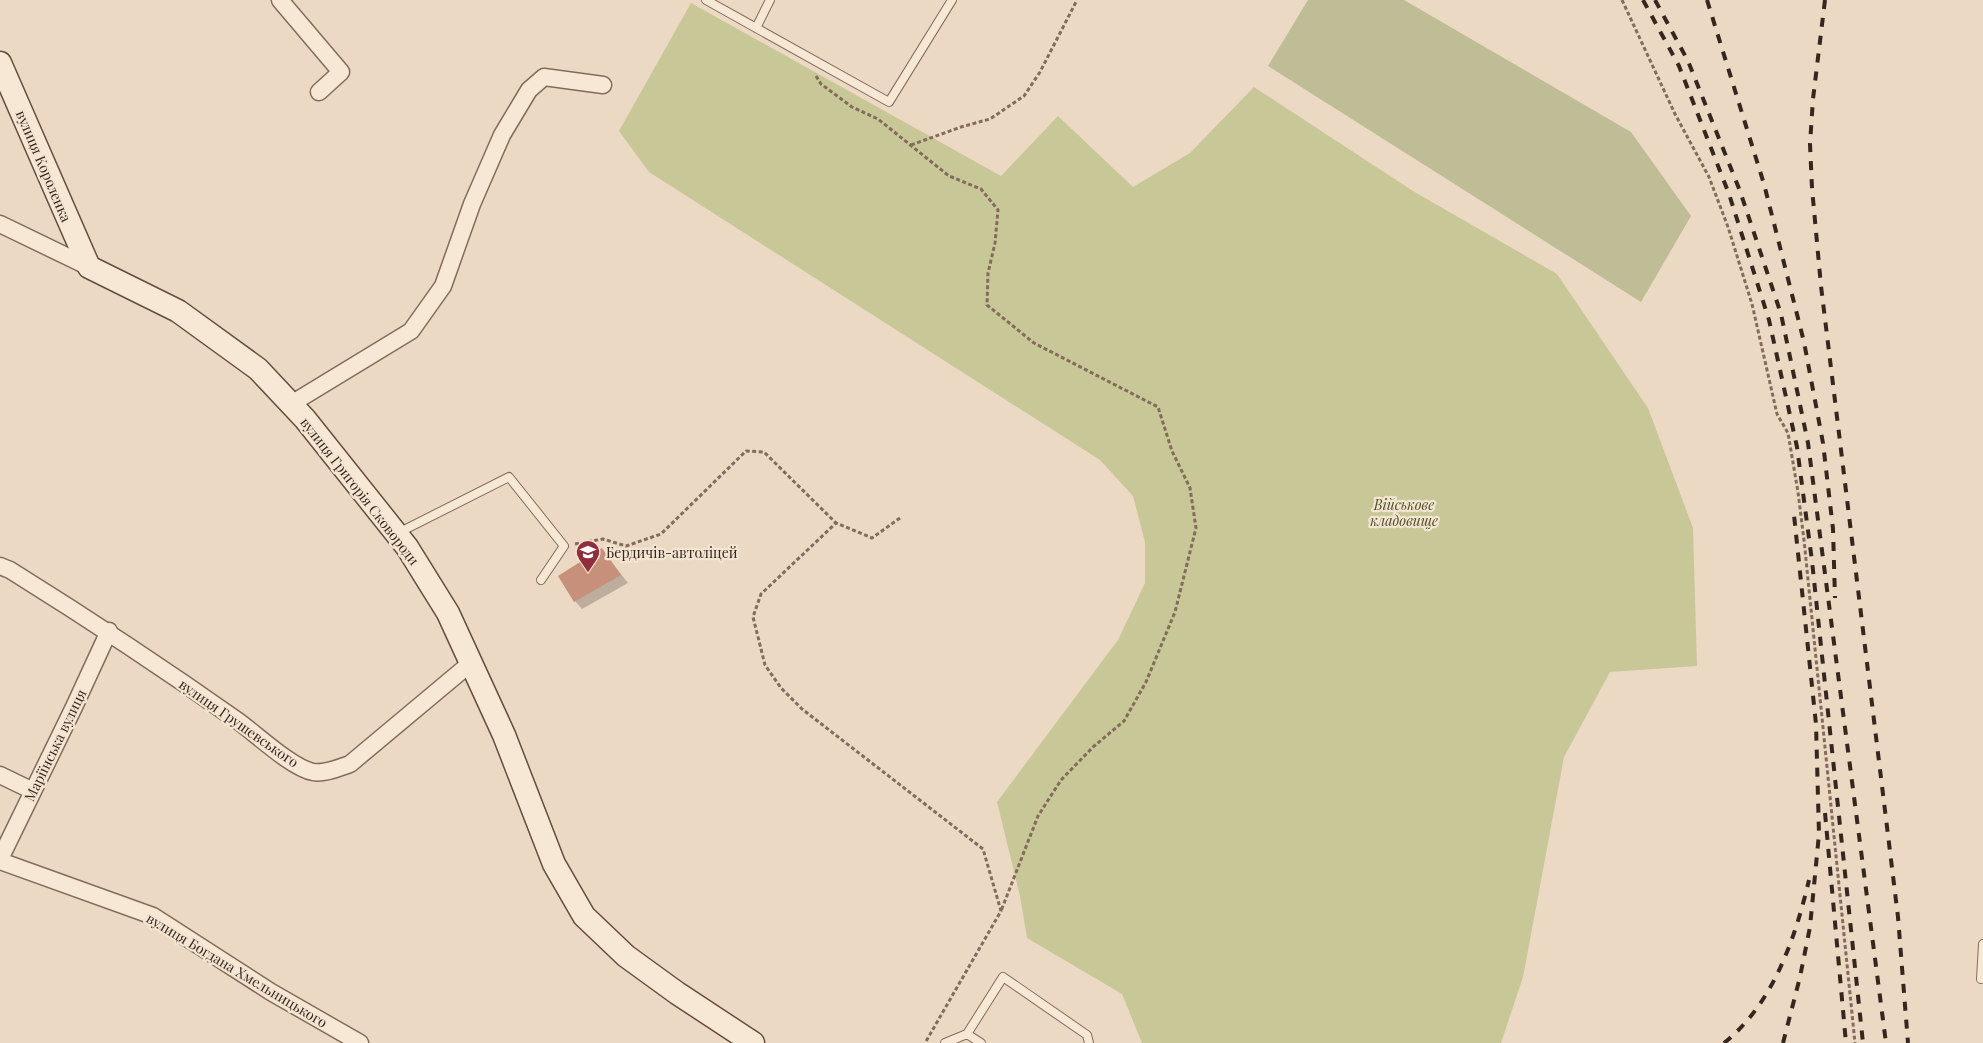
<svg xmlns="http://www.w3.org/2000/svg" width="1983" height="1043" font-family="'Playfair Display',serif">
	<style>
		.green { fill: #c8c797 }
		.cemetery { fill: #bebd96 }
		.shadow { fill: #0003 }
		.building { fill: #c7907b }
		.lines { fill: none; stroke-linecap: round; stroke-linejoin: round }
		.lane-casing { stroke: #846b5b; stroke-width: 10 }
		.street-casing { stroke: #846b5b; stroke-width: 19 }
		.secondary-casing { stroke: #664c3e; stroke-width: 25 }
		.path { stroke: #846b5b; stroke-width: 3; stroke-dasharray: 4 2.5; stroke-linecap: butt }
		.lane { stroke: #f7e8d5; stroke-width: 8 }
		.street { stroke: #f7e8d5; stroke-width: 16 }
		.secondary { stroke: #f7e8d5; stroke-width: 22 }
		.rail { stroke: #35261e; stroke-width: 4; stroke-dasharray: 9 9; stroke-linecap: butt }
		.labels { text-anchor: middle; dominant-baseline: central; stroke-width: 4.5; stroke-linejoin: round; paint-order: stroke }
		.street-label { font-size: 14px; fill: #35261e; stroke: #f3e5d2 }
		.park-label { font-size: 14px; font-style: italic; fill: #4b5026; stroke: #f3e5d2 }
		.poi-label { font-size: 14px; fill: #35261e; stroke: #f3e5d2; text-anchor: start }
	</style>
	<rect width="100%" height="100%" fill="#ebd9c3"/>
	<path class="green" d="M691 3 1001 176 1058 116 1133 187 1190 153 1254 87 1413 191 1557 274 1648 408 1693 528 1697 666 1610 672 1564 757 1523 977 1501 1043H1142L1122 994 1027 938 1020 896 997 802 1118 640 1145 583V542L1133 496 1100 460 649 172 619 131Z"/>
	<path class="cemetery" d="M1308 0H1404L1631 132 1691 216 1641 302 1268 66Z"/>
	<path class="shadow" d="M602 550 628 583 582 609 575 601 559 576Z"/>
	<path class="building" d="M602 548 621 575 574 602 558 576Z"/>
	<g class="lines">
		<g class="lane-casing">
			<path id="lane" d="M706 0 889 102 952 0
				M756 28 770 0
				M398 533 509 477 564 546 541 580
				M1981 979 1983 944
				M967 1034 981 1043
				M945 1043 967 1034 1003 977 1087 1035 1089 1043"/>
		</g>
		<g class="street-casing">
			<path id="street" d="M280 0 341 72 319 92
				M0 224 89 267
				M291 404 411 331 443 286 472 204 502 135 529 90 544 77 603 85
				M0 566 10 570C87 618 163 668 238 721 256 734 292 768 313 772 325 774 338 768 350 764L472 662
				M0 775 33 791
				M0 859 74 707 109 631
				M0 861 153 916 271 992 360 1043"/>
		</g>
		<g class="secondary-casing">
			<path id="secondary" d="M0 63 89 267 178 311 258 369 305 419 407 547 448 613 504 735 554 864 584 916 626 956 677 993 753 1043"/>
		</g>
		<path class="path" d="M1622 0 1675 114 1709 177 1728 227 1752 304 1777 414 1788 433 1798 492 1804 540 1855 1043
			M816 76 821 84 852 107 878 119 949 176 981 189 998 210 995 243 988 273 987 305 1034 343 1158 407 1172 451 1190 488 1196 528 1175 612 1146 682 1124 721 1093 747 1061 780 1038 816 1001 911
			M911 145 961 127 990 119 1024 96 1040 72 1077 0
			M900 518 872 538 836 523 761 594 753 617 765 665 781 688 802 709 983 849 1001 911 925 1043
			M575 544 603 539 626 546 661 534 746 451 764 452 836 523"/>
		<use href="#lane" class="lane"/>
		<use href="#street" class="street"/>
		<use href="#secondary" class="secondary"/>
		<path class="rail" d="M1643 0 1679 66 1729 194 1769 320 1797 447 1812 561 1863 1043
			M1655 0 1688 61 1740 191 1781 314 1808 443 1886 1043
			M1707 0 1764 184 1804 342 1823 443 1833 529 1835 598
			M1825 0 1813 99 1810 144 1812 188 1821 286 1898 917 1908 1043
			M1825 813 1846 1043
			M1724 1043C1773 1004 1795 939 1809 880
			M1783 1043 1800 977 1810 927 1819 834 1816 724 1794 515"/>
	</g>
	<defs>
		<g id="school-pin" transform="scale(1.25)"><path d="M0 17L-7.5 6A9.5 9.5 0 1 1 7.5 6Z" fill="#902e3d" stroke="#f3e5d2"/><path d="M0-5L7-2L0 1L-7-2ZM-4 1L0 2.5L4 1V4Q0 6-4 4Z" fill="#fff"/></g>
	</defs>
	<g fill-rule="evenodd">
		<use href="#school-pin" x="588" y="552"/>
	</g>
	<g class="labels">
		<g class="street-label">
			<text transform="translate(44 166) rotate(67)">вулиця Короленка</text>
			<text transform="translate(360 491) rotate(52)">вулиця Григорія Сковороди</text>
			<text transform="translate(239 723) rotate(35)">вулиця Грушевського</text>
			<text transform="translate(55 745) rotate(-64)">Маріїнська вулиця</text>
			<text transform="translate(237 970) rotate(31)">вулиця Богдана Хмельницького</text>
		</g>
		<g class="park-label">
			<text x="1404" y="504">Військове<tspan x="1404" dy="16">кладовище</tspan></text>
		</g>
		<g class="poi-label">
			<text x="606" y="552">Бердичів-автоліцей</text>
		</g>
	</g>
</svg>
